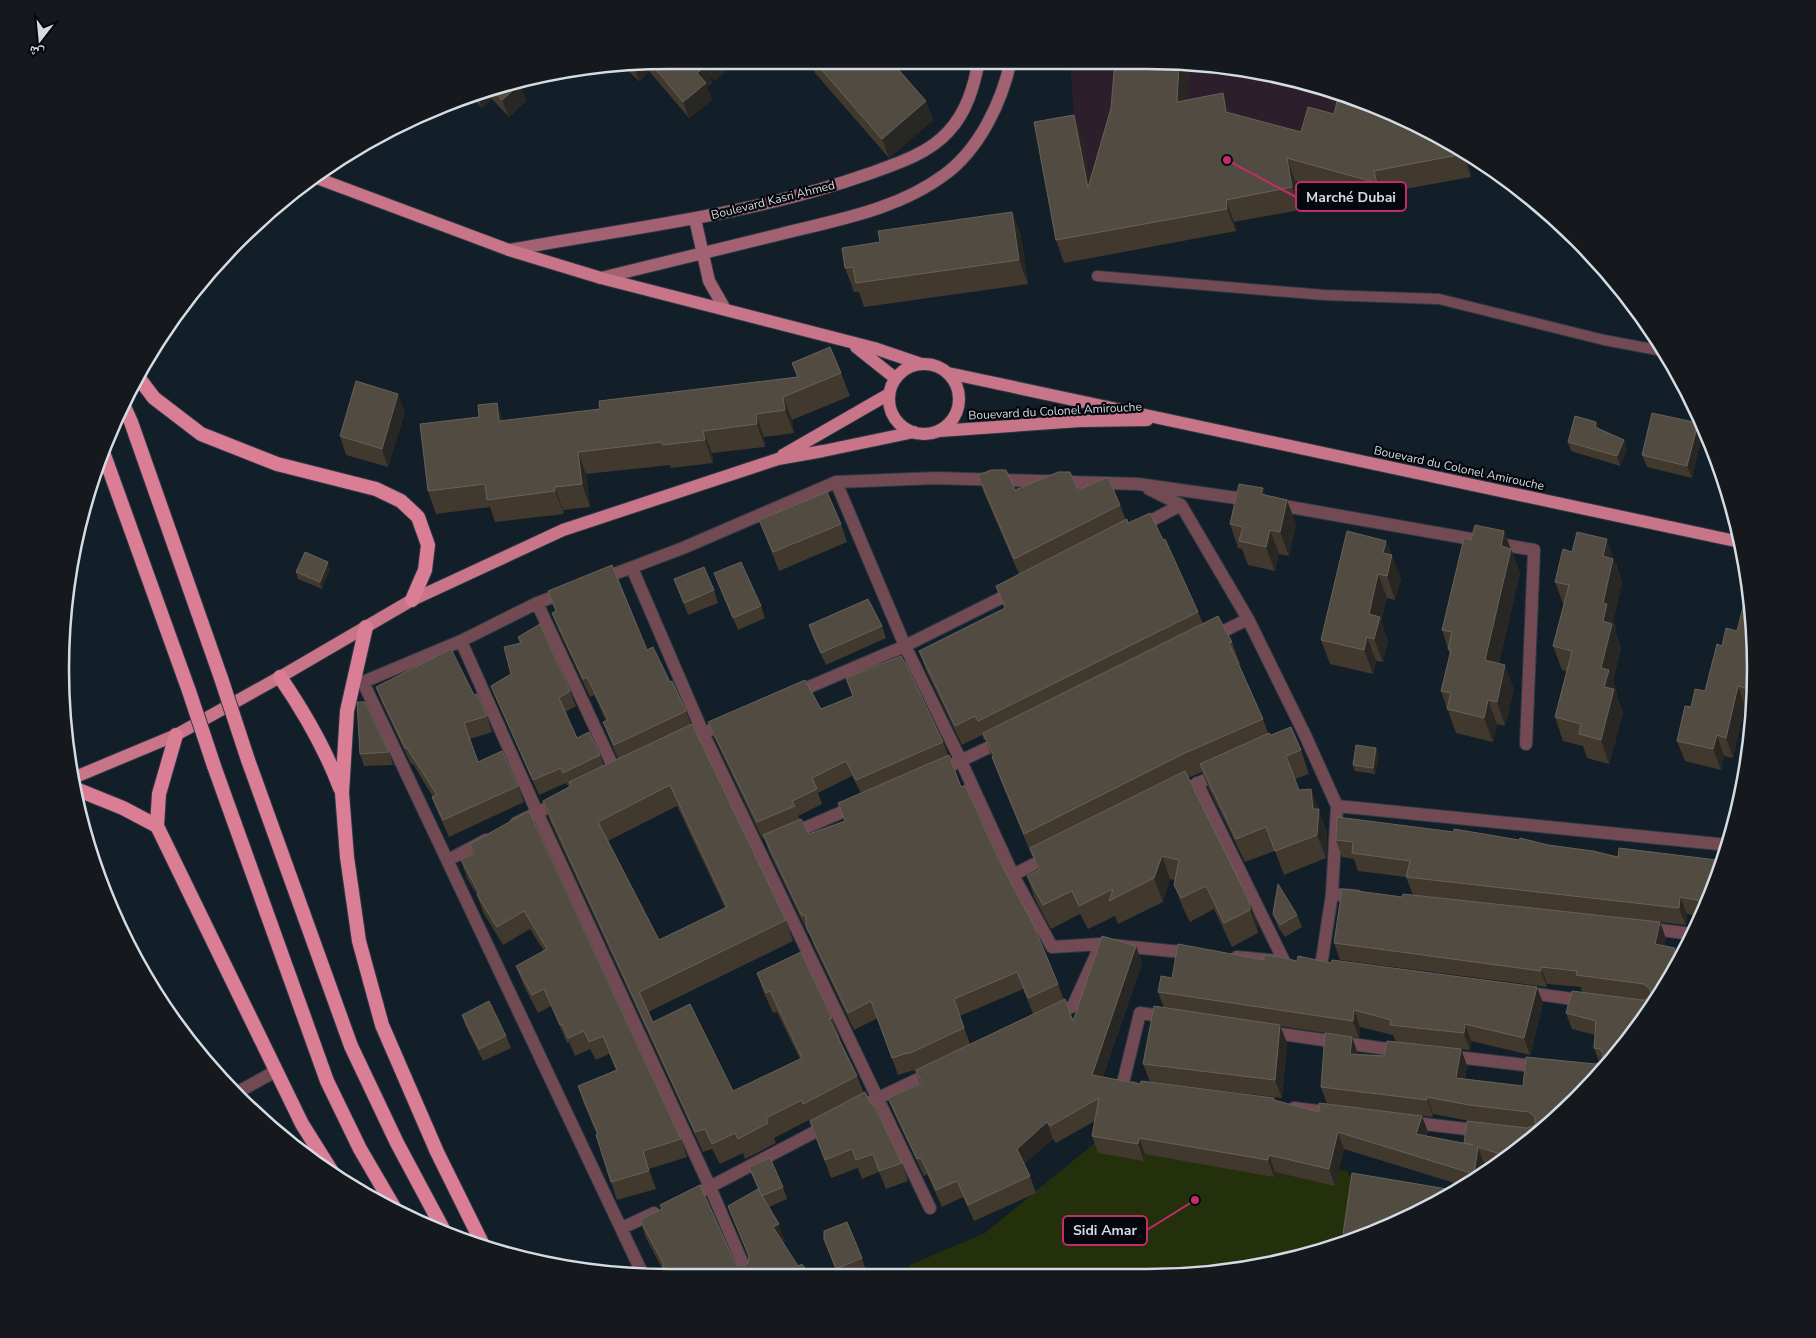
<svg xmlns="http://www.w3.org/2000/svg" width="1816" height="1338" font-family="'Nunito Sans','Noto Naskh Arabic',sans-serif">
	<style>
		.commercial { fill: #2c1e2a }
		.green { fill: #24300c }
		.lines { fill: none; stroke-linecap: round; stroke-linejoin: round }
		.service-casing { stroke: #2d3942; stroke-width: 12 }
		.minor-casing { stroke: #2d3942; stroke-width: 14 }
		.secondary-casing { stroke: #2d3942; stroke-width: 14 }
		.primary-casing { stroke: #2d3942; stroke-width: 14 }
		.trunk-casing { stroke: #2d3942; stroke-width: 16 }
		.service { stroke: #724a53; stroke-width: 10 }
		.minor { stroke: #724a53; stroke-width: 12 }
		.secondary { stroke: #a36272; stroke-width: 12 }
		.primary { stroke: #c8758a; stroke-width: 12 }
		.trunk { stroke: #da7e95; stroke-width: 14 }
		.trunk-bridge-casing { stroke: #2d3942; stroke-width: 16; stroke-linecap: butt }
		.trunk-bridge { stroke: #da7e95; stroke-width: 14 }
		.wall { fill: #42392e; fill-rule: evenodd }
		.shaded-wall { fill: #282723 }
		.building { fill: #524b41; stroke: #66625a; fill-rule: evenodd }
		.labels { text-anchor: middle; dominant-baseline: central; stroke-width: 4.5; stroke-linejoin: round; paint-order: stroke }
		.street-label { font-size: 12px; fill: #d4dce3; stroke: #04070c }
		.rim { fill: none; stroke: #d4dce3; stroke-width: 2.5 }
		.leader { fill: none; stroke: #c42c69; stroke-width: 2 }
		.callout-dot { fill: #c42c69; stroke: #04070c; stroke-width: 2 }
		.callout { fill: #04070c; stroke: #c42c69; stroke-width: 2 }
		.callout-label { font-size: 14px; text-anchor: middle; font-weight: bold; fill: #d4dce3 }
	</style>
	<rect width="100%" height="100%" fill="#121e28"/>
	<path class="commercial" d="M1070 60H1147L1304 81 1380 106 1301 176 1082 235Z"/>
	<path class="green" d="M1096 1142 1347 1171 1384 1230 1227 1273 904 1275 910 1265 985 1233Z"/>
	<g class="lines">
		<g class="service-casing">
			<path id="service" d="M1097 276 1324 295 1439 299 1604 340 1663 351"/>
		</g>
		<g class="minor-casing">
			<path id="minor" d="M836 482 905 646 961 761 1013 875 1052 947 1101 944 1192 953
				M1149 489 1181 505 1248 619 1305 735 1337 806 1728 845
				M1273 504 1534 550 1526 744
				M1139 527 1181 505
				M632 568 703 733 930 1208
				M601 579 683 548 836 482 936 478 1138 484 1251 500
				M566 592 537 603 461 641 363 682 644 1277
				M537 603 617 775
				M1210 638 1248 619
				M461 641 537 812 710 1187 748 1276
				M795 693 905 646 1015 591
				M683 743 726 723
				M954 764 1004 740
				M1197 783 1284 961
				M1177 793 1220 773
				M516 823 561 801
				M791 834 856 806
				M448 860 486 840
				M1013 875 1050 856
				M1332 894 1357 896
				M1645 928 1692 934
				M1237 957 1279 961
				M1321 966 1332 894 1337 806
				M1522 992 1587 1001
				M1052 1015 1073 1006 1101 944
				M1267 1032 1401 1051
				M1448 1056 1542 1067
				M1133 1088 1122 1087 1140 1013 1168 1017
				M236 1093 276 1071
				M872 1101 933 1072
				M1294 1108 1334 1113
				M1408 1122 1483 1131
				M704 1190 828 1125
				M622 1228 654 1213"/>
		</g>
		<g class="secondary-casing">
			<path id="secondary" d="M695 219 709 281 725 309
				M509 250C629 228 752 215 868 174 896 164 928 154 948 132 967 112 974 86 979 60
				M601 278C661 263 721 249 781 234 836 220 897 210 944 175 979 150 1002 102 1011 60"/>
		</g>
		<g class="primary-casing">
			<path id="primary" d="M314 177 509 250 601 278 874 348 921 364
				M856 347 895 378
				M889 399a35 35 0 1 1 70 0a35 35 0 1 1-70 0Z
				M948 373 1740 542
				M939 431 1080 421 1147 420
				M783 455 889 394
				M73 778 176 735 280 677 412 600 563 530 778 459 823 451 914 432"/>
		</g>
		<g class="trunk-casing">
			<path id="trunk" d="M138 377 154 398 201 434 277 464 376 489 401 501 418 517 428 545 425 570 412 600
				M122 402 131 422 221 678
				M103 452 189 691
				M366 627 347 711 342 793 347 857 359 941 382 1025 437 1152 483 1245
				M280 677C304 712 325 748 340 788
				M176 735 159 794 157 826 302 1124 334 1175
				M248 760 351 1046 397 1143 443 1229
				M214 766 327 1081 360 1149 395 1209
				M76 789 123 808 157 826"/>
		</g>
		<use href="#service" class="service"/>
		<use href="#minor" class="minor"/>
		<use href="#secondary" class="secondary"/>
		<use href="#primary" class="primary"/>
		<use href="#trunk" class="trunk"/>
		<g class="trunk-bridge-casing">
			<path id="trunk-bridge" d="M221 678 248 760
				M189 691 214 766"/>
		</g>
		<use href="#trunk-bridge" class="trunk-bridge"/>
	</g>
	<path class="wall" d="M669 60 705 65 702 60H739L714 81 707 68 712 83 707 87 712 100 689 118 649 71 639 81 623 66Z
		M810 60H890L926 101 933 120 889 158 815 73Z
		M1189 72 1187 100 1223 93 1230 113 1301 132 1466 152 1471 177 1383 193 1385 206 1295 181 1300 210 1234 222 1236 231 1064 263 1056 240 1082 138 1090 180 1111 108Z
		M532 78 522 88 526 101 509 117 492 99 482 108 470 95 511 81Z
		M1012 212 1021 236 1028 284 864 307 859 292H854L845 268 880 242Z
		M792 363 841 373 850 396 792 420 794 433 764 437 765 447 712 453 713 463 671 468 670 465 586 474 590 507 563 510 564 514 495 522 490 507 436 514 428 491 497 403 503 421 600 409 797 377Z
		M405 412 388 467 346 455 340 436Z
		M1700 418 1708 438 1703 437 1698 425Z
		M1596 422 1599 429 1624 440 1627 449 1620 466 1571 451 1568 442Z
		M1698 423 1702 435 1692 478 1647 467 1642 455Z
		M978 475 1015 490H1078L1120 505 1126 520 1128 523 1163 540 1198 612 1203 624 1232 642 1240 664 1239 665 1263 719 1268 733 1271 735 1301 750 1309 774 1295 779 1299 790 1311 789 1327 833 1326 858 1284 875 1275 851 1245 862 1208 787 1202 772 1188 778 1250 903 1258 927V933L1232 947 1214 909 1190 922 1183 908 1174 885 1175 880 1170 879 1163 902 1118 924 1115 916 1088 929 1080 914 1051 929 1035 899 1027 876 1038 870 1033 856H1032L1000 779 986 740H984L982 735 962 745 926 670 919 651 1005 608 996 586 1019 574 984 493Z
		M1263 488 1265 495 1296 524 1289 556 1279 554 1275 571 1248 565 1242 549 1238 548 1230 524Z
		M759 520 841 524 847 542 779 571Z
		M1504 531 1520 573 1499 663 1514 689 1505 726 1497 724 1493 742 1456 733 1441 691 1450 655 1442 630 1471 540Z
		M1386 541 1401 579 1395 600 1387 598 1381 621 1388 641 1383 662 1376 661 1373 674 1330 664 1321 640Z
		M1616 563 1622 583 1613 621 1616 628 1615 631 1621 648 1613 680 1617 694V697L1623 713 1609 764 1587 758 1583 746 1563 741 1555 717 1567 671 1562 670 1553 646 1564 606 1555 582Z
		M330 569 322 589 298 579 296 572Z
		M714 573 761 606 765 618 738 630Z
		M674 579 714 590 718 603 688 615Z
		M548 591 647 650 670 682 686 711 691 724 786 920 793 941 648 1012 653 1022 733 1091 800 1059 777 1012 773 1013 764 993 757 973 832 1018 840 1038H839L857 1076 864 1093 902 1163 908 1181 886 1189 879 1172 862 1179 858 1168 831 1178 809 1120 774 1138 776 1143 745 1159 743 1153 720 1164 712 1149 703 1152 550 821 543 801 569 787 566 783 539 795 497 701 491 686 511 674 520 643 518 637 570 691 576 706 565 712 577 738 600 755 604 766 618 759 610 740 603 722 606 721 594 695 590 697 559 631 552 613 556 611ZM677 806 725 908 659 940 608 841Z
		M809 625 882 626 886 638 826 665 813 638Z
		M1755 629 1752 708 1745 706 1733 758 1724 756 1721 770 1685 761 1677 741 1691 707 1705 691 1722 646 1737 631Z
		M904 662 943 742 961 787 1000 862 1058 984 1064 1000 1073 1021 1136 946 1142 963 1103 1077 1140 1084 1276 1101 1319 1112 1428 1132 1426 1136 1465 1144 1464 1143 1475 1122 1433 1114V1117L1327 1104 1321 1087 1352 1037 1358 1054 1384 1056 1461 1049 1467 1066 1465 1079 1523 1086 1595 1064 1599 1062 1594 1048 1595 1035 1572 1029 1566 1013 1643 1000 1582 992 1581 987 1547 984V987L1340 960 1334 943 1402 897 1660 922 1666 939 1664 946 1680 962 1605 1070 1518 1152 1493 1166 1484 1163 1483 1172 1461 1185 1344 1149 1335 1186 1275 1172 1274 1177 1145 1154 1144 1161 1098 1153 1092 1136 1095 1121 1056 1143 1053 1139 1024 1164 1030 1176 1036 1193 974 1221 963 1197 942 1207 927 1174 924 1176 895 1115 888 1098 920 1083 916 1071 915 1072 914 1070 898 1075 878 1018 854 1030 814 946 809 933H808L769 852 764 837 762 838 714 737 708 722 821 709 853 696 846 678ZM852 776 861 793 838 803 845 821 809 834 800 819 798 816 822 804 818 793ZM1023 989 1033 1014 970 1044 960 1016Z
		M376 687 474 695 487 716 492 732 470 739 478 762 518 786 524 802 449 837 438 813 432 797H433L413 764H411L382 703Z
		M1376 748 1379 754 1375 774 1355 771 1353 765Z
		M389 752 393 765 364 766 360 754Z
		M529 811 681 1139 687 1157 649 1169 656 1189 617 1200 611 1182 597 1135 584 1104 578 1086 616 1070 609 1054 596 1060 590 1049 575 1056 569 1042 567 1043 551 1006 538 1013 523 984 516 966 544 951 530 929 503 945 483 912 478 897 467 878 461 860 473 854 470 844Z
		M1336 840 1548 845 1618 857 1724 864 1700 917 1687 914 1686 925 1413 895 1406 877 1358 871 1354 859 1342 857Z
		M1273 914 1297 915 1302 927 1285 937 1278 927Z
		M1264 960 1297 961 1331 963 1543 1003 1530 1055 1471 1041 1470 1050 1396 1042 1393 1035 1360 1027 1359 1038 1280 1026 1287 1043 1282 1098 1150 1082 1143 1064 1164 1008 1158 992 1172 978Z
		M462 1015 506 1036 511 1048 483 1061 466 1027Z
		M749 1167 783 1187 787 1199 769 1207 785 1241 783 1243 798 1266 810 1275 663 1270 646 1238 640 1220 662 1209 660 1205 734 1261 737 1265 744 1266 748 1263 749 1258 735 1224 728 1206 758 1189Z
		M1453 1190 1380 1232 1345 1241 1343 1234Z
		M824 1239 862 1258 866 1271 855 1275H838Z"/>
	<path class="shaded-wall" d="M706 60H739L714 81Z
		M647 63 649 71 639 81 633 65Z
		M1179 64 1186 65 1189 72 1185 125 1177 102Z
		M706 66 712 83 707 87 712 100 689 118 683 102 697 73Z
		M532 78 522 88 526 101 509 117 502 100 514 80Z
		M488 89 492 99 482 108 476 93Z
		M1223 93 1231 116 1226 112Z
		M926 101 933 120 889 158 882 139Z
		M1074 115 1082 138 1096 211 1088 188Z
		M1462 150 1466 152 1471 177 1463 154Z
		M1287 158 1295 181 1300 210 1292 187Z
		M1374 171 1383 193 1385 206 1377 183Z
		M1226 200 1234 222 1236 231 1227 209Z
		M1012 212 1021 236 1028 284 1019 260Z
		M398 394 405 412 388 467 382 449Z
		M783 397 792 420 794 433 785 410Z
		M497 403 505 426 499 421Z
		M756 414 764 437 765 447 757 424Z
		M1596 422 1600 431 1595 427Z
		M1698 423 1702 435 1692 478 1687 466Z
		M703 431 712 453 713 463 705 440Z
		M1624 440 1627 449 1620 466 1617 456Z
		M578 452 586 474 590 507 582 484Z
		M555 487 563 510 564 514 555 491Z
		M1263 488 1271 512 1261 494Z
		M1287 500 1296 524 1289 556 1280 532Z
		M1270 530 1279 554 1275 571 1266 547Z
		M1504 531 1520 573 1494 684 1485 660 1501 546Z
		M1607 539 1622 583 1613 621 1616 628 1615 631 1621 648 1613 680 1617 694V697L1623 713 1609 764 1601 740 1604 687 1601 668 1603 603V556Z
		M1386 541 1401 579 1395 600 1387 576 1383 553Z
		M328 562 330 569 322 589 320 582Z
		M1378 574 1387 598 1381 621 1388 641 1383 662 1374 639 1369 614Z
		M1367 637 1376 661 1373 674 1364 650Z
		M1505 665 1514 689 1505 726 1497 702Z
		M1738 686 1745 706 1733 758 1726 738Z
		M1488 700 1497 724 1493 742 1484 718Z
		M1717 735 1724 756 1721 770 1713 749Z
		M1376 748 1379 754 1375 774 1373 768Z
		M1311 789 1327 833 1326 858 1317 835 1313 809Z
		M1162 856 1170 879 1163 902 1154 878Z
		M1680 897 1687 914 1686 925 1679 908Z
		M1250 903 1258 927V933L1250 910Z
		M1660 922 1666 939 1661 960 1655 944Z
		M1136 946 1142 963 1098 1092 1092 1075Z
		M1675 948 1680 962 1675 973 1667 984Z
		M1541 967 1547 984V987L1541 971Z
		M1537 987 1543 1003 1530 1055 1524 1038Z
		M1354 1010 1360 1027 1359 1038 1353 1021Z
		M1465 1024 1471 1041 1470 1050 1464 1033Z
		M1280 1025 1287 1043 1282 1098 1275 1080Z
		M1352 1037 1358 1054H1350Z
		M1461 1049 1467 1066 1462 1094 1456 1078Z
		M1427 1097 1433 1114V1117L1427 1100Z
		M1422 1116 1428 1132 1422 1150 1416 1134Z
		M1047 1122 1053 1139 1023 1165 1017 1149Z
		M1338 1132 1344 1149 1335 1186 1329 1169Z
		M1139 1138 1145 1154 1144 1161 1138 1144Z
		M1478 1147 1484 1163 1483 1172 1475 1177 1474 1174Z
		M643 1151 649 1169 656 1189 649 1171Z
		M1269 1155 1275 1172 1274 1177 1268 1160Z
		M1402 1211 1404 1218 1400 1220Z
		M779 1224 785 1241 780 1245 773 1227Z"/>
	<path class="building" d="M669 60H700L706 66 697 73 706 83 683 102 650 62Z
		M813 60H890L926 101 882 139Z
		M1115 60H1147L1179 64 1177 102 1223 93 1226 112 1301 132 1308 107 1334 114 1339 93 1380 106 1462 150 1463 154 1374 171 1377 183 1287 158 1292 187 1226 200 1227 209 1056 240 1034 122 1074 115 1088 188 1111 108Z
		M517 80 520 84 502 100 491 88 511 81Z
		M1012 212 1019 260 856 283 853 267 845 268 842 248 880 242 878 231Z
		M830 347 841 373 783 397 785 410 756 414 757 424 703 431 705 440 663 445 662 442 578 452 582 484 555 487V491L487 500 485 484 428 491 420 424 479 417 478 405 497 403 499 421 600 409 599 401 798 377 792 363Z
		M356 381 398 394 382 449 340 436Z
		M1652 413 1698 423 1687 466 1642 455Z
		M1575 416 1596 422 1595 427 1624 440 1617 456 1568 442Z
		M1700 418 1703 426 1698 425Z
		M991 470H1006L1015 490 1058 472H1070L1078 490 1108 477 1120 505 1014 559 978 475Z
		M1239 484 1263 488 1261 494 1287 500 1280 532 1270 530 1266 547 1239 541 1243 527 1230 524Z
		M827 492 841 524 773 552 759 520Z
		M1150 513 1163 540 1165 539 1198 612 978 721 975 716 955 726 919 651 1005 608 996 586 1127 519 1128 523Z
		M1475 525 1504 531 1501 546 1511 549 1485 660 1505 665 1497 702 1488 700 1484 718 1447 709 1451 693 1441 691 1451 650 1448 649 1452 632 1442 630 1464 538 1471 540Z
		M1347 531 1386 541 1383 553 1392 555 1387 576 1378 574 1369 614 1380 617 1374 639 1367 637 1364 650 1321 640Z
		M1577 532 1607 539 1603 556 1613 559 1603 603 1607 604 1603 621 1612 624 1601 668 1609 670 1604 687 1614 689 1601 740 1579 734 1581 724 1555 717 1572 651 1553 646 1569 585 1555 582 1563 549 1572 552Z
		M305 552 328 562 320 582 296 572Z
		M741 562 761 606 733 618 714 573Z
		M612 565 647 650 653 647 670 682 672 681 686 711 614 745 603 722 608 720 587 677 583 679 552 613 556 611 548 591Z
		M704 567 714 590 684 603 674 579Z
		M1746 595 1749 596 1755 629 1753 686 1752 690 1738 686 1726 738 1717 735 1713 749 1677 741 1685 706 1691 707 1695 689 1705 691 1717 644 1722 646 1726 628 1737 631Z
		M868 599 882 626 821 653 809 625Z
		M1218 616 1232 642 1229 643 1263 719 1185 753 1024 834 992 757 994 756 983 733Z
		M540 624 570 691 559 698 577 738 589 732 600 755 563 773 561 768 533 780 491 686 511 674 504 647 521 643 518 637Z
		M451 649 474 695 477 694 487 716 464 723 478 762 502 751 518 786 443 820 432 797 437 795 407 748H405L376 687Z
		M901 656 904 662H905L943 742 856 780 846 761 812 778 817 789 792 801 795 806 757 822 708 722 805 680 821 709 853 696 846 678Z
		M357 702H365L389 752 360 754Z
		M692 724 786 920 639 992 653 1022 690 1004 733 1091 802 1058 770 991 766 993 757 973 801 952 832 1018 829 1019 857 1076 803 1104 802 1100 766 1118 768 1123 738 1139 735 1133 712 1144 705 1129 695 1132 543 801 571 786 569 782ZM670 785 727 907 659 940 598 822Z
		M1291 727 1301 750 1286 756 1299 790 1311 789 1313 809H1319L1317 835 1275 851 1266 827 1236 839 1200 764 1269 733 1271 735Z
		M1356 745 1376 748 1373 768 1353 765Z
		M949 755 961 787 965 785 1000 862 1033 924 1058 984 1028 998 1017 972 954 999 964 1028 908 1054 907 1053 892 1058 871 1001 848 1013 807 928 805 914 802 916 763 835 801 819 809 834 845 821 838 803Z
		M1185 771 1250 903V910L1224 923 1206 886 1181 898 1174 885 1179 860 1162 856 1154 878 1109 901 1113 889 1079 906 1072 891 1043 905 1027 876 1039 870 1030 848Z
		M529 811 681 1139 643 1151 649 1171 611 1182 596 1135 598 1134 578 1086 617 1070 603 1036 589 1042 584 1031 568 1038 562 1024 560 1025 544 989 532 995 516 966 547 949 524 911 497 927 477 895 479 893 461 860 474 853 470 844Z
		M1337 817 1454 832V829L1519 840 1520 838 1548 845 1593 851 1618 857 1619 848 1725 861 1707 902 1680 897 1679 908 1406 877 1410 861 1352 853 1353 842 1336 840Z
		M1278 884 1297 915 1280 925 1273 914Z
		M1342 889 1402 897 1403 894 1660 922 1655 944 1675 948 1667 984 1605 1070 1518 1152 1510 1157 1478 1147 1474 1174 1338 1132 1329 1169 1269 1155 1268 1160 1139 1138 1138 1144 1092 1136 1099 1098 1050 1126 1047 1122 1017 1149 1030 1176 968 1205 957 1181 936 1190 921 1158 917 1159 888 1098 922 1083 916 1070 1065 999 1073 1021 1102 936 1136 946 1092 1075 1140 1084 1141 1081 1274 1098V1100L1319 1112V1103L1422 1116 1416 1134 1473 1145 1464 1143 1467 1121 1527 1128 1535 1125V1117L1529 1112 1469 1105 1427 1097V1100L1321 1087 1325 1033 1352 1037 1350 1054 1384 1056 1387 1041 1461 1049 1456 1078 1523 1086 1526 1057 1595 1064 1603 1061V1053L1600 1049 1594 1048 1596 1021 1566 1013 1572 991 1642 1000H1646L1651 994 1650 989 1644 984 1576 975 1577 971 1541 967V971L1334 943Z
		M1178 944 1264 960V955L1280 957 1297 961 1298 956 1331 963 1332 960 1537 987 1524 1038 1465 1024 1464 1033 1390 1025 1391 1020 1354 1010 1353 1021 1158 992 1161 976 1172 978Z
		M489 1001 506 1036 479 1049 462 1015Z
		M1154 1006 1280 1025 1275 1080 1143 1064Z
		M865 1092 871 1104H873L902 1163 879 1171 873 1154 856 1160 852 1149 825 1160 810 1121Z
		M770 1158 783 1187 762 1196 749 1167Z
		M1352 1173 1453 1190 1410 1214 1402 1211 1400 1220 1380 1232 1360 1237 1343 1234Z
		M700 1185 734 1261 737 1265 744 1266 748 1263 749 1256 728 1206 758 1189 779 1224 773 1227 798 1266 802 1264 810 1275 664 1276 663 1263 640 1220 662 1209 660 1205Z
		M847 1222 862 1258 836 1269 824 1239V1231Z"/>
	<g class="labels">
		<g class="street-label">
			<text transform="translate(773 200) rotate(-14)">Boulevard Kasri Ahmed</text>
			<text transform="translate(1055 411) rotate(-3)">Bouevard du Colonel Amirouche</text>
			<text transform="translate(1459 468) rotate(12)">Bouevard du Colonel Amirouche</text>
		</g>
	</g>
	<path d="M0 0H1816V1338H0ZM669 69H1147A600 600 0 0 1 1747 669V669A600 600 0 0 1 1147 1269H669A600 600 0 0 1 69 669V669A600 600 0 0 1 669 69Z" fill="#15181d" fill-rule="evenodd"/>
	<path class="rim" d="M669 69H1147A600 600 0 0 1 1747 669V669A600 600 0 0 1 1147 1269H669A600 600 0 0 1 69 669V669A600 600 0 0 1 669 69Z"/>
	<path class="leader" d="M1227 160L1296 197M1195 1200L1147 1230"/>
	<g class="callout-dot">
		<circle cx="1227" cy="160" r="5"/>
		<circle cx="1195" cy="1200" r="5"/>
	</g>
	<g class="callout">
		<rect x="1296" y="182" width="110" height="29" rx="5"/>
		<rect x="1063" y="1216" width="84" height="29" rx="5"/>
	</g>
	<g class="callout-label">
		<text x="1351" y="202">Marché Dubai</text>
		<text x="1105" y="1235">Sidi Amar</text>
	</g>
	<g transform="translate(40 40) rotate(196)" stroke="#04070c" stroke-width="4" paint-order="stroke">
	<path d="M0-4L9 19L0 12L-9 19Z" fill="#d4dce3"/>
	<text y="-8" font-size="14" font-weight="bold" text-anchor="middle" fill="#d4dce3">ش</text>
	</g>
</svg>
